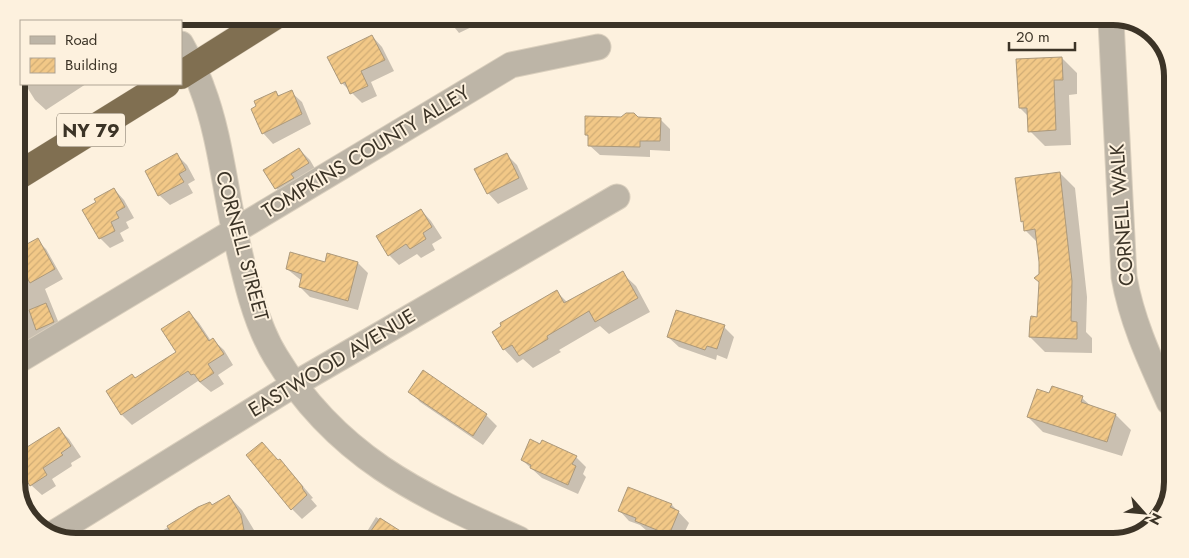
<svg xmlns="http://www.w3.org/2000/svg" width="1189" height="558" font-family="Jost,sans-serif">
	<style>
		.shadow { fill: #0003 }
		.building { fill: url(#building-hatch); stroke: #ac997b }
		.lines { fill: none; stroke-linecap: round; stroke-linejoin: round }
		.minor-casing { stroke: #dacfbd; stroke-width: 27 }
		.highway-casing { stroke: #dacfbd; stroke-width: 29 }
		.minor { stroke: #bdb5a7; stroke-width: 25 }
		.highway { stroke: #806f51; stroke-width: 28 }
		.labels { text-anchor: middle; dominant-baseline: central; stroke-width: 4; stroke-linejoin: round; paint-order: stroke }
		.shield { fill: #fdf1de; stroke: #766d5e; stroke-width: 1 }
		.shield-label { font-size: 19px; font-weight: bold; fill: #3c3427 }
		.street-label { font-size: 20px; fill: #3c3427; stroke: #fdf1de }
		.rim { fill: none; stroke: #3c3427; stroke-width: 6 }
	</style>
	<defs>
		<pattern id="building-hatch" width="6" height="6" patternUnits="userSpaceOnUse" patternTransform="scale(1.25)"><rect width="6" height="6" fill="#f2c887"/><path d="M-1 1l2-2M0 6l6-6M5 7l2-2" fill="none" stroke="#d0ac75"/></pattern>
	</defs>
	<rect width="100%" height="100%" fill="#fdf1de"/>
	<path class="shadow" d="M447 18H478L480 23 459 33Z
		M372 36 382 47 394 71 371 82 377 96 362 103 342 83Z
		M1062 58 1077 73V94L1069 95 1071 145 1045 146 1030 131 1029 117 1020 108Z
		M25 84H86L46 110 35 100Z
		M276 92 280 97 291 92 302 102 311 124 273 144 263 133Z
		M638 118 660 119 670 129V151L650 150V157L600 155 589 145 590 138 586 135Z
		M1169 142H1172L1171 215 1167 211V195L1163 191 1164 169H1167Z
		M299 149 310 160 318 174 286 199 276 188Z
		M506 154 517 165 528 189 498 204 488 193Z
		M177 155 187 165 195 180 188 184 193 193 170 205 159 195Z
		M1060 173 1075 188 1087 297 1086 332 1092 338V353L1045 352 1030 337 1039 318 1040 275 1038 243 1025 230Z
		M114 189 124 200 134 218 126 222 129 228 120 233 124 241 110 248 100 238 98 203Z
		M421 210 431 221 442 238 432 244 435 250 421 258 417 254 399 265 389 255Z
		M37 240 46 249 63 279 45 289 62 331 16 360V252Z
		M328 255 358 263 368 273 358 310 310 297 300 287 302 281 287 269 326 263Z
		M622 273 636 286 650 312 609 334 600 326 559 350 561 352 533 368 523 359 517 363 504 349 557 292 568 303Z
		M189 312 199 323 211 341 213 340 224 350 233 365 218 375 224 384 211 392 198 381 132 425 122 415 135 379 178 353Z
		M724 327 734 337 727 359 717 355 716 360 679 347 668 337Z
		M423 372 486 415 497 426 483 445 420 402 410 391Z
		M1050 394 1082 398 1092 407 1116 415 1131 430 1122 456 1043 432 1028 417Z
		M59 429 69 439 81 457 71 463 72 466 52 479 56 486 42 495 31 485 16 461Z
		M576 457 586 467 583 474 586 477 578 494 542 478 522 460Z
		M278 461 290 471 313 498 311 499 317 506 302 519 292 509Z
		M628 489 672 505 689 523 681 540H668L647 531 640 525 629 521 619 510Z
		M229 496 242 510 254 530 256 538H151L198 508 212 506Z
		M376 517 411 539 363 538Z"/>
	<path class="building" d="M372 35 385 60 361 71 368 86 350 94 345 82 341 84 327 57Z
		M1062 57 1063 80H1054L1056 130 1028 132 1027 108H1019L1016 59Z
		M292 90 302 114 262 134 251 109 256 106 254 101 276 91 278 96Z
		M626 113H634L638 117 661 118 660 141H640V147L588 146V135H585V116L621 117Z
		M299 148 309 163 291 174 294 178 275 189 263 170Z
		M177 153 186 170 179 174 184 182 158 196 145 171Z
		M507 153 519 178 487 194 474 169Z
		M1060 172 1072 281 1071 321 1077 322V339L1029 337 1030 321 1031 316 1037 317 1039 282 1034 278 1039 274V262L1035 229 1024 231 1023 221 1021 222 1015 178Z
		M114 188 125 207 116 212 119 218 111 222 115 231 99 239 82 210 96 202 94 199Z
		M421 209 432 227 423 233 426 239 410 249 406 244 388 256 376 236Z
		M38 238 55 269 30 283 16 259V250Z
		M290 252 325 262 327 253 358 262 348 301 299 287 302 274 286 269Z
		M623 271 638 298 595 322 589 311 547 336 548 339 519 356 512 345 503 350 492 332 501 326 500 323 557 290 564 303Z
		M46 303 54 322 36 330 29 310Z
		M676 310 725 325 717 349 707 346 705 350 667 337Z
		M189 311 209 341 213 338 224 354 208 364 214 373 200 382 194 374 191 375 188 371 121 415 106 391 132 374 135 378 176 352 161 329Z
		M423 370 487 414 473 436 408 392Z
		M1052 386 1083 396 1081 402 1116 414 1107 442 1027 417 1037 389 1049 393Z
		M59 427 71 446 61 453 63 455 43 468 47 475 30 486 16 463V454Z
		M530 439 540 444 542 440 577 456 572 464 576 466 568 485 530 468 531 465 521 460Z
		M262 442 278 460 280 459 303 487 302 488 307 495 291 510 246 455Z
		M628 487 672 504 670 507 679 511 669 535 635 521 636 518 618 511Z
		M229 495 241 515 244 530 231 538H174L167 526 198 507 210 502 212 505Z
		M380 518 413 539 366 538Z"/>
	<g class="lines">
		<g class="minor-casing">
			<path id="minor" d="M167 17 169 21
				M1111 21 1124 277C1132 322 1150 360 1169 402
				M181 44C189 59 197 73 202 88 219 132 224 182 234 228 243 268 254 322 276 357 336 456 417 494 519 539
				M16 362 511 65 598 47
				M51 535 295 384 617 197"/>
		</g>
		<g class="highway-casing">
			<path id="highway" d="M181 75 273 17
				M16 177 166 84"/>
		</g>
		<use href="#minor" class="minor"/>
		<use href="#highway" class="highway"/>
	</g>
	<g class="labels">
		<rect class="shield" x="57" y="113.5" width="68" height="33" rx="4"/>
		<g class="shield-label">
			<text x="91" y="130">NY 79</text>
		</g>
		<g class="street-label">
			<text transform="translate(366 152) rotate(-31)">TOMPKINS COUNTY ALLEY</text>
			<text transform="translate(1122 215) rotate(-94)">CORNELL WALK</text>
			<text transform="translate(242 246) rotate(75)">CORNELL STREET</text>
			<text transform="translate(332 363) rotate(-31)">EASTWOOD AVENUE</text>
		</g>
	</g>
	<path d="M0 0H1189V558H0ZM76 25H1113A51 51 0 0 1 1164 76V482A51 51 0 0 1 1113 533H76A51 51 0 0 1 25 482V76A51 51 0 0 1 76 25Z" fill="#fdf1de" fill-rule="evenodd"/>
	<path class="rim" d="M76 25H1113A51 51 0 0 1 1164 76V482A51 51 0 0 1 1113 533H76A51 51 0 0 1 25 482V76A51 51 0 0 1 76 25Z"/>
	<rect x="20" y="20" width="162" height="65" fill="#fdf1de" stroke="#b0a595"/>
	<rect x="30" y="36" width="25" height="8" fill="#bdb5a7" stroke="#b0a595"/>
	<text x="65" y="45" font-size="15" fill="#3c3427">Road</text>
	<rect x="30" y="58" width="25" height="15" fill="url(#building-hatch)" stroke="#b0a595"/>
	<text x="65" y="70" font-size="15" fill="#3c3427">Building</text>
	<g transform="translate(1144 513) rotate(117)" stroke="#fdf1de" stroke-width="4" paint-order="stroke">
	<path d="M0-4L9 19L0 12L-9 19Z" fill="#3c3427"/>
	<text y="-8" font-size="14" font-weight="bold" text-anchor="middle" fill="#3c3427">N</text>
	</g>
	<path d="M1009 42v8h66v-8" fill="none" stroke="#3c3427" stroke-width="2.5"/>
	<text x="1016" y="42" font-size="15" fill="#3c3427" stroke="#fdf1de" stroke-width="4" paint-order="stroke">20 m</text>
</svg>
